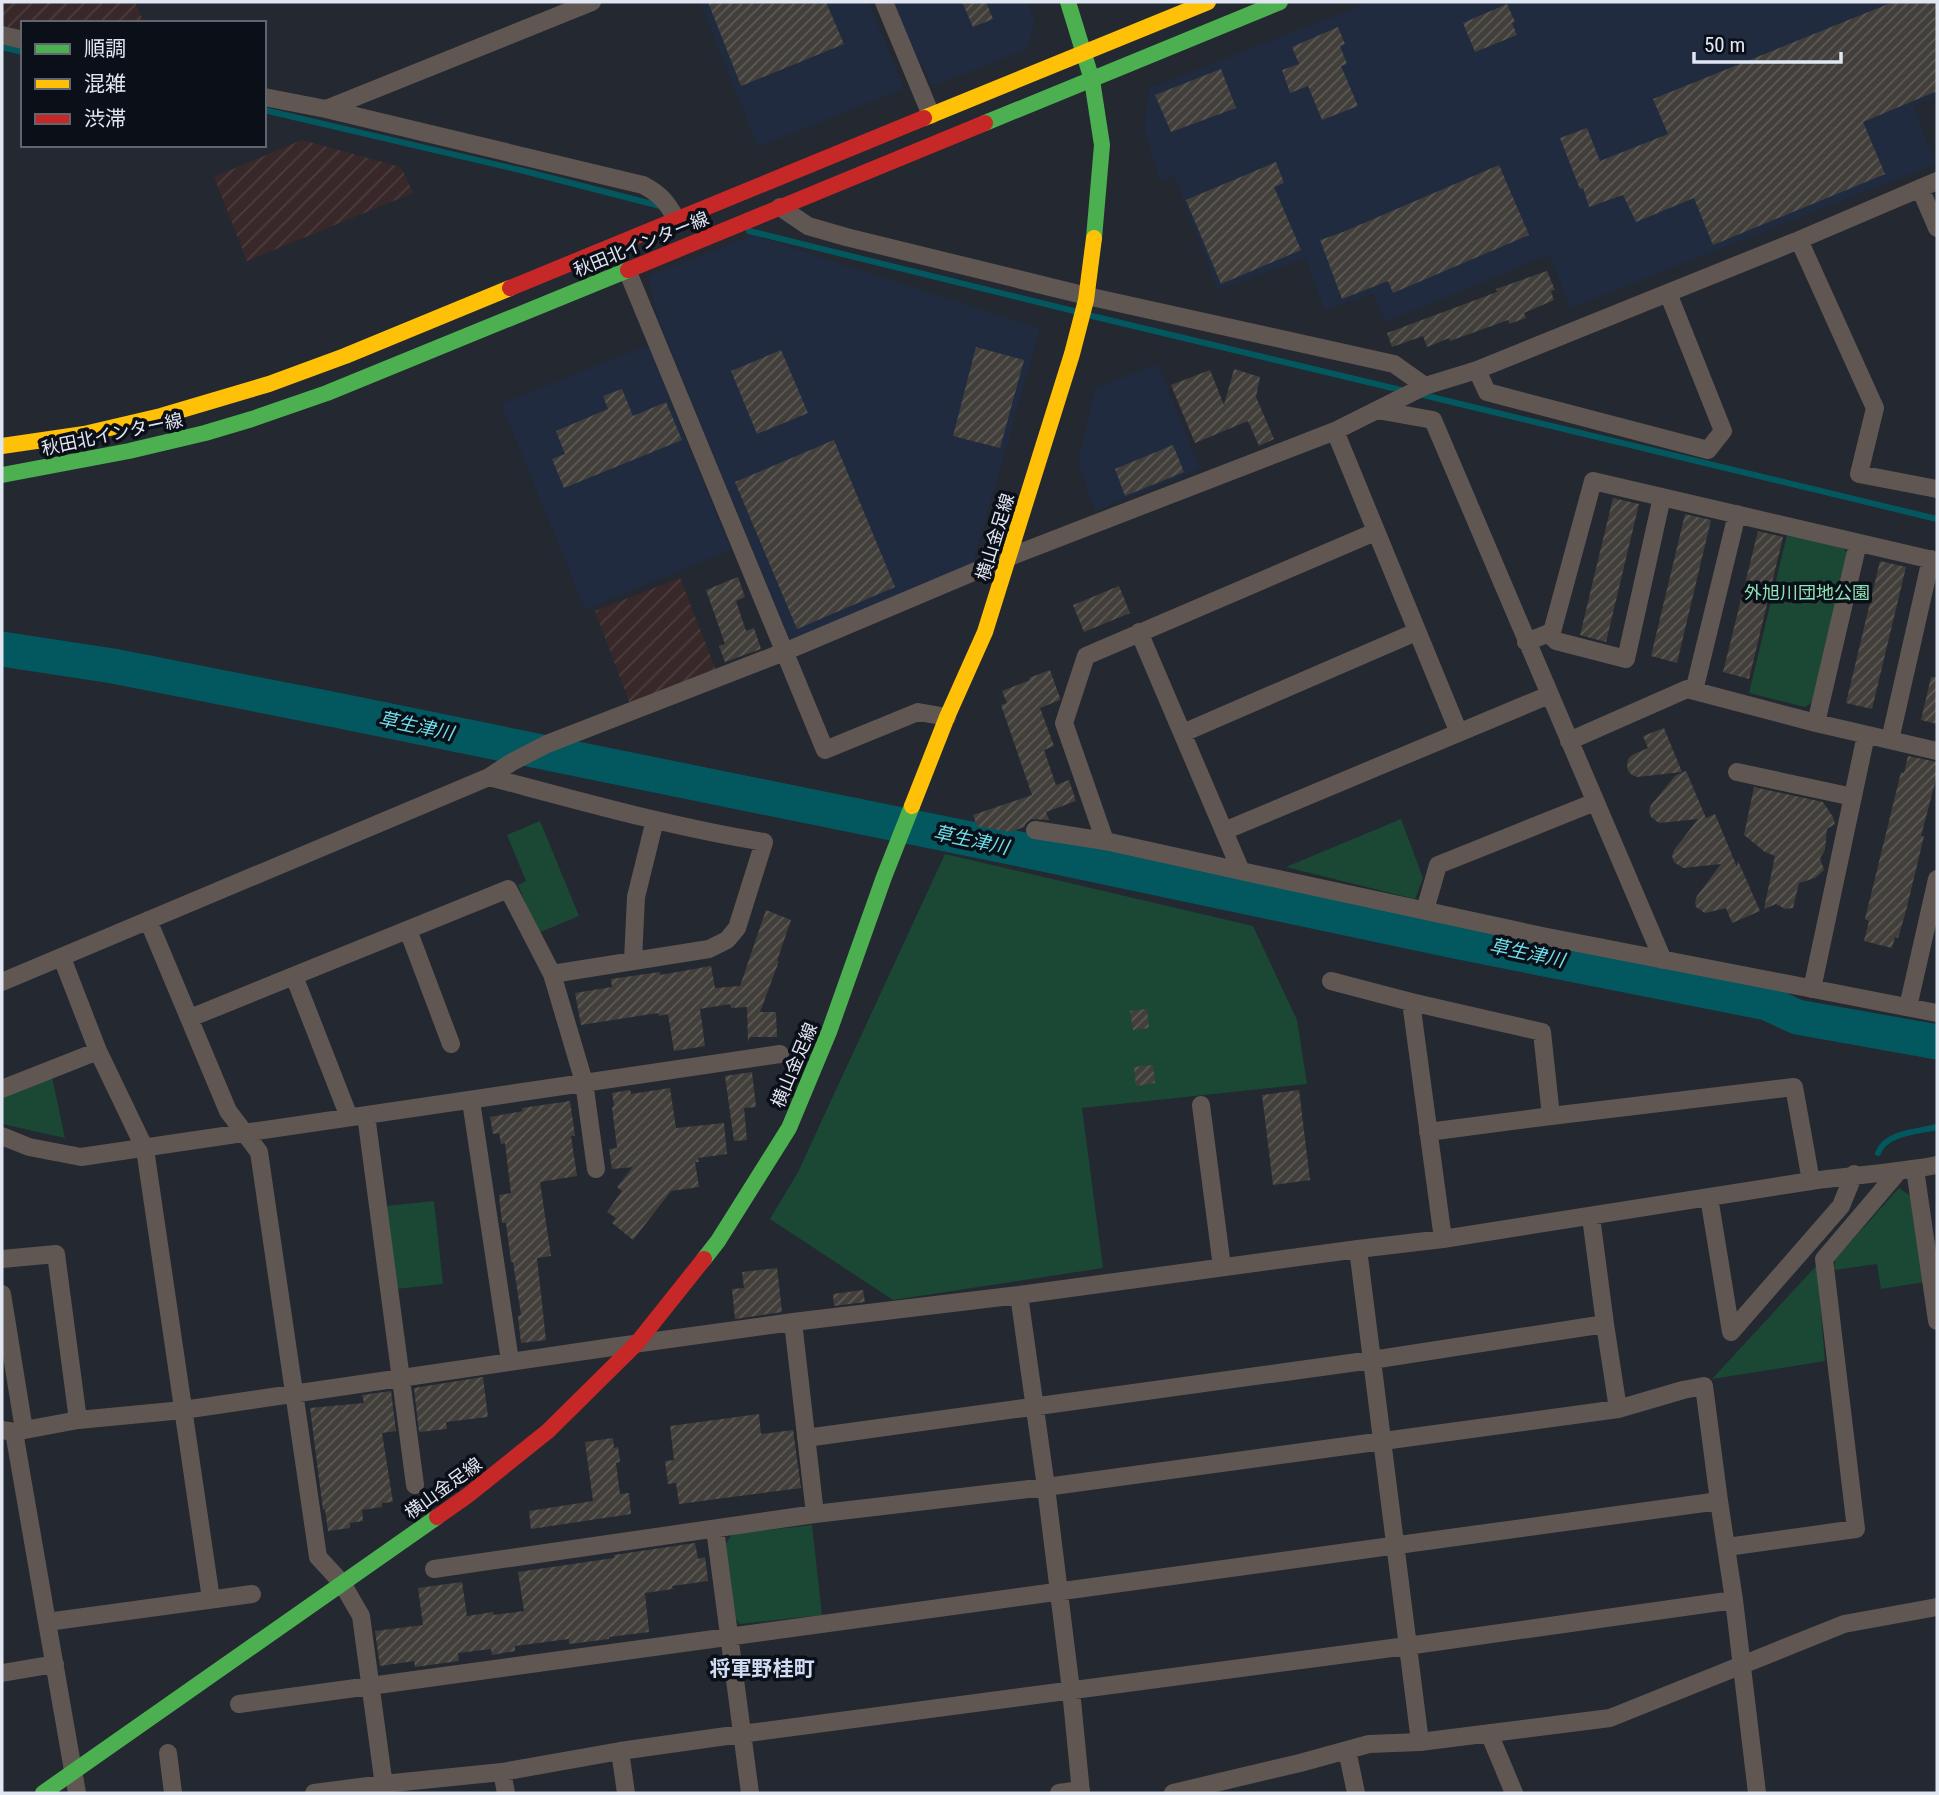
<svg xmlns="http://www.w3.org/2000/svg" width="1939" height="1795" font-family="'Roboto Condensed','Noto Sans JP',sans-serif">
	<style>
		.built { fill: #202b40 }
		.industrial { fill: url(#industrial-furrows) }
		.park { fill: #1a4834 }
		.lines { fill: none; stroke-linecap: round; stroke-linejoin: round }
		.stream { stroke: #03575f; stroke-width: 6 }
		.river { stroke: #03575f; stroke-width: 35 }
		.building { fill: url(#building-hatch) }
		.street { stroke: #605752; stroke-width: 18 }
		.fast { stroke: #4caf50; stroke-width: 16 }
		.slow { stroke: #ffc107; stroke-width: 16 }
		.jam { stroke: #c62828; stroke-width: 16 }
		.labels { text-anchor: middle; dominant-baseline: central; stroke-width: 7; stroke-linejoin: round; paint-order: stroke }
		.street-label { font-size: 18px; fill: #e0e6f2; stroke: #0b0f17 }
		.park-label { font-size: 18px; fill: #8ee2b5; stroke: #0b0f17 }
		.water-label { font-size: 19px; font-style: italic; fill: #6edfeb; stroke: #0b0f17 }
		.quarter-label { font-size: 21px; font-weight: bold; fill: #d0dcf3; stroke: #0b0f17 }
	</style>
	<defs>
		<pattern id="industrial-furrows" width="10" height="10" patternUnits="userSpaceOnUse" patternTransform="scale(1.75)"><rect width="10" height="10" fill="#39282a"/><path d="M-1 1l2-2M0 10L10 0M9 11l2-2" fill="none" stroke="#4c3d3f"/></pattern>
		<pattern id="building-hatch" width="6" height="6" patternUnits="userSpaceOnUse" patternTransform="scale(1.75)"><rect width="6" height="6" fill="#423f3b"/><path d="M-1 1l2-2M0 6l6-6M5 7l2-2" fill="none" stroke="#5d5b58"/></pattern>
	</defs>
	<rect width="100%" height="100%" fill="#232831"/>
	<path class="built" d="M700 2H869L904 89 758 147Z
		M891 2H1027L1035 23 1027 49 933 86 908 40Z
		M1370 2H1937V96L1914 106 1935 164 1571 308 1549 255 1386 322 1373 293 1325 310 1305 258 1218 290 1174 176 1160 182 1144 129 1149 88Z
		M754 235 1040 329 973 564 790 641 658 320 648 276Z
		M648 345 731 550 585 609 501 404Z
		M1158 364 1200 469 1095 511 1078 462 1096 387Z"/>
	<path class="industrial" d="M2 2H135L144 23H23V31L2 25Z
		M302 140 401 167 413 193 247 261 214 177Z
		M680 578 716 670 630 704 595 611Z"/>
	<path class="park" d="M1787 535 1844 548 1849 558 1814 701 1805 707 1749 693Z
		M1401 819 1423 878 1415 899 1286 867Z
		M540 821 579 916 538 933 518 885 526 881 507 835Z
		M945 854 1253 926 1297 1020 1307 1084 1082 1108 1103 1268 893 1300 770 1219 798 1172Z
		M52 1077 65 1138 2 1124V1098Z
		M1899 1188 1912 1197 1924 1282 1881 1289 1877 1264 1834 1270 1835 1259Z
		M434 1201 443 1284 396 1289 386 1206Z
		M1817 1265 1825 1361 1712 1379Z
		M812 1525 822 1615 740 1624 736 1619 726 1544 732 1534Z"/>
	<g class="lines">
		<path class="stream" d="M2 47 23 52
			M264 110 524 171 664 207
			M749 231 1078 312
			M1088 315 1405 391
			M1419 394 1937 519
			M1878 1153C1886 1132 1918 1132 1937 1127"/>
		<path class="river" d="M2 649 113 666 336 710 1039 853 1454 941 1767 1003 1797 1017 1937 1042"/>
	</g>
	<path class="building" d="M708 2H826L844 44 741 86Z
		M962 2H986L993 19 973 27Z
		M1893 2H1937V91L1863 122 1885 174 1713 245 1694 198 1636 222 1623 195 1589 207 1583 188 1580 189 1560 138 1587 128 1600 161 1668 134 1653 99Z
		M1507 4 1515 22 1512 23 1517 35 1475 52 1463 23Z
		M1338 27 1345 44 1340 46 1347 64 1341 66 1358 106 1322 120 1308 86 1290 93 1282 70 1299 64 1292 47Z
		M1221 69 1236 108 1171 132 1155 95Z
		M1276 162 1284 183 1274 187 1301 250 1221 284 1186 200Z
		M1499 165 1529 235 1393 293 1388 281 1342 299 1320 240 1343 232Z
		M1547 271 1555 290 1551 291 1554 300 1524 313 1526 318 1509 324 1508 320 1450 341 1449 338 1427 347 1423 336 1392 347 1387 333 1497 292 1496 289Z
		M976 347 1024 360 1000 448 953 436Z
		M781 350 808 413 757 434 731 371Z
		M1234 369 1260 377 1256 397 1274 439 1259 446 1248 421 1195 443 1171 385 1210 370 1224 405Z
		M622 389 633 416 666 402 682 440 564 488 552 459 565 454 556 431 608 409 603 396Z
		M834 440 895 587 797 629 735 482Z
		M1173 445 1184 472 1125 496 1115 469Z
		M1613 498 1639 504 1606 642 1580 635Z
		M1685 514 1711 520 1677 663 1651 656Z
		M1758 531 1783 537 1749 679 1723 672Z
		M1880 561 1906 567 1872 709 1846 703Z
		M738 577 745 597 736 601 746 631 754 628 761 649 725 662 719 646 725 644 706 590Z
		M1119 586 1130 613 1084 632 1073 605Z
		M1050 670 1060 698V700L1040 708 1054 746 1044 750 1056 785 1069 780 1076 801 1046 812 1049 820 1032 819 1027 822 1024 827 1010 832 977 826 973 815 1032 795 1001 705 1007 703 1002 691 1030 680 1029 678Z
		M1931 677H1937V724L1921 720Z
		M1664 728 1682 772 1637 777 1632 775 1628 771 1627 765 1628 759 1632 755 1648 748 1643 736Z
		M1908 756 1937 762V775L1921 836H1924L1906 911 1898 938 1895 937 1892 948 1864 941 1869 921 1865 919 1901 772 1904 773Z
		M1686 771 1706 818 1715 814 1737 867 1738 861 1760 911 1732 923 1726 908 1705 913 1696 907 1695 902 1697 896 1721 864 1683 868 1674 862 1672 856 1674 850 1698 819 1659 823 1651 817 1649 811 1651 805 1675 776Z
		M1754 787 1823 802 1833 817 1835 824 1827 829 1825 850 1820 858 1824 870 1815 878 1799 883 1793 908 1785 909 1776 904 1764 909 1775 856 1765 852 1744 835Z
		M766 910 791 920 777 961H779L760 1012H776L777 1037H750L748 1042 747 1007 731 1008 730 1004 700 1009 705 1046 674 1051 668 1014 659 1016 658 1013 581 1025 575 993 612 987 611 979 660 972V975L711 966 715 988 740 986Z
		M1147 1009 1149 1028 1133 1030 1130 1011Z
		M1153 1065 1155 1083 1136 1086 1134 1067Z
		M752 1072 756 1107 744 1108 747 1140 734 1141 725 1076Z
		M670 1088 676 1128 724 1123 727 1154 698 1158 699 1162H695L699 1187 671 1191 633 1240 612 1223 616 1218 607 1212 622 1191 617 1187 633 1167 612 1169 609 1149 617 1148 612 1107 614 1106 612 1093 630 1090 631 1094Z
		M1299 1090 1310 1180 1273 1185 1262 1095Z
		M570 1101 575 1136H571L577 1176 540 1182 551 1256 537 1258 546 1340 521 1343 518 1316 521 1315 513 1262H511L506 1223H502L499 1195 511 1193 505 1143 501 1144 499 1133 493 1134 490 1117 523 1111 522 1108Z
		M777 1268 782 1312 735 1319 732 1289 744 1288 742 1272Z
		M863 1290 865 1302 834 1306 833 1294Z
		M483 1377 488 1417 446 1422 447 1429 419 1432 414 1388Z
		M391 1391 396 1431 382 1433 393 1502 382 1503V1507L362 1510 363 1521 350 1523V1528L328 1531 325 1509 323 1510 310 1408 364 1403 362 1395Z
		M759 1414 761 1434 793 1430 801 1488 679 1504 676 1483 668 1484 665 1461 674 1460 670 1426Z
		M613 1438 614 1448 618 1447 620 1462 616 1463 620 1494 629 1493 631 1514 531 1529 529 1511 593 1501 585 1442Z
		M695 1543 698 1559 705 1557 708 1581 672 1586 673 1589 645 1593 649 1632 609 1637V1639L569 1644V1639L515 1646V1651L492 1655 491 1649 458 1653 459 1661 415 1667 414 1661 380 1666 375 1631 423 1625 418 1588 462 1582 467 1616 493 1612 494 1615 524 1611 518 1572 614 1558V1555Z"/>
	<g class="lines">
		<path class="street" d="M884 2 931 115
			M2 35 23 40
			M264 97 326 109 643 185C660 194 667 202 676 219
			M326 109 592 2
			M1920 188 1937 228
			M780 207 808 226 846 237 1087 296 1394 364 1425 386
			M1799 240 1875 408 1859 474 1937 489
			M627 270 825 750 918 712 947 717
			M1477 370 1487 392 1708 450 1723 431 1668 293
			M1377 410 1433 420 1663 960
			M1335 431 1459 733
			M1139 632 1241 871 1542 936 1937 1013
			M1548 633 1556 641 1626 659 1662 497
			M1526 642 1552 632 1593 481 1937 561
			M1694 691 1737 514
			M1816 723 1858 543
			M1183 733 1416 632
			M1890 740 1931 559
			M1569 741 1687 689 1816 723 1937 751
			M1737 772 1853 797
			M489 777C580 801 671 827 764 842L737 928 727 940 709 949 552 974
			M1035 830 1105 841 1064 723 1086 656 1375 532
			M1224 831 1549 695
			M1105 841 1241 871
			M1425 910 1438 865 1595 802
			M148 920 228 1111 259 1152 318 1557 342 1583 361 1616 385 1793
			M408 930 451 1044
			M62 958 98 1051 145 1149 211 1599
			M633 960 636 897 655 820
			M294 976 349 1117
			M1331 981 1411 1002 1542 1032 1551 1116 1794 1087 1811 1181
			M2 982 489 777 512 762 547 744 784 652 1009 557 1335 431 1425 386 1477 370 1799 240 1937 181
			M1812 989 1866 735
			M1411 1002 1443 1239
			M1908 1007 1937 879
			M190 1018 508 889 552 974 584 1082 596 1169
			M2 1089 98 1051
			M471 1101 510 1361
			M1201 1105 1222 1267
			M366 1115 415 1485
			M1428 1132 1551 1116
			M2 1136 29 1147 81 1157 780 1054
			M1915 1169 1937 1321
			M1709 1197 1731 1332
			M1591 1217 1605 1324 1618 1409
			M1358 1249 1420 1742
			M2 1259 56 1254 78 1420
			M2 1294 24 1430
			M1019 1295 1046 1487 1071 1690 1081 1793
			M793 1322 815 1514
			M1731 1332 1841 1206 1854 1174
			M2 1430 14 1432 78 1420 183 1410 612 1347 793 1322 1019 1295 1358 1249 1443 1239 1811 1181C1853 1175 1895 1173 1937 1165
			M14 1432 47 1622
			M806 1438 1372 1360 1605 1324
			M715 1529 750 1793
			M1727 1547 1856 1529 1824 1259 1898 1172
			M434 1569 815 1514 1046 1487 1618 1409 1683 1390 1704 1386 1719 1501 1734 1600 1757 1793
			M2 1673 55 1664
			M239 1704 1719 1501
			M1489 1733 1514 1793
			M1347 1750 1356 1793
			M620 1751 626 1793
			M168 1753 173 1793
			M502 1772 506 1793
			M77 1793 47 1622 252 1594
			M314 1793 383 1784 502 1772 620 1751 741 1734 1407 1646 1734 1600
			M1059 1793 1081 1790
			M1173 1793 1300 1763 1369 1744 1420 1742 1610 1718 1844 1624 1937 1607"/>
		<path class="fast" d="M1068 2 1092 80 1102 145 1094 238
			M985 123 1280 2
			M2 475 129 451 205 433 252 419 327 393 628 270
			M704 1259 718 1241 789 1128 829 1032 884 877 912 806
			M43 1793 437 1517"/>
		<path class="slow" d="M924 118 1208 2
			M2 446 84 434 161 416 269 384 345 356 510 288
			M912 806 947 717 985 632 1072 354 1086 300 1094 238"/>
		<path class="jam" d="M628 270 985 123
			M510 288 924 118
			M437 1517 467 1496 548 1431 637 1343 704 1259"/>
	</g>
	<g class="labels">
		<g class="street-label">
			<text transform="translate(641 244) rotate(-22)">秋田北インター線</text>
			<text transform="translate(112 434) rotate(-12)">秋田北インター線</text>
			<text transform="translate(995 537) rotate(-73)">横山金足線</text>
			<text transform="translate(794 1065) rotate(-67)">横山金足線</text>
			<text transform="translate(443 1488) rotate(-36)">横山金足線</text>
		</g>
		<g class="park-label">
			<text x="1807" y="592">外旭川団地公園</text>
		</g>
		<g class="water-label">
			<text transform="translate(416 726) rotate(12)">草生津川</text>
			<text transform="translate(971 840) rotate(12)">草生津川</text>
			<text transform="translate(1527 953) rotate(12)">草生津川</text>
		</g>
		<g class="quarter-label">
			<text x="762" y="1669">将軍野桂町</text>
		</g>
	</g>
	<rect width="1939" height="1795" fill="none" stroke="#e0e6f2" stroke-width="7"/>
	<rect x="21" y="21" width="245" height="126" fill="#0b0f17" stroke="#60656f" stroke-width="2"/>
	<rect x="35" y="44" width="35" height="10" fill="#4caf50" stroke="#60656f" stroke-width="2"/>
	<text x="84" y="56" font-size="21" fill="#e0e6f2">順調</text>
	<rect x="35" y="79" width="35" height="10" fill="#ffc107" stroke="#60656f" stroke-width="2"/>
	<text x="84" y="91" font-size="21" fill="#e0e6f2">混雑</text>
	<rect x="35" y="114" width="35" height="10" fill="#c62828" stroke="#60656f" stroke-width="2"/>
	<text x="84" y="126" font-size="21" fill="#e0e6f2">渋滞</text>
	<path d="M1694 52v10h147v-10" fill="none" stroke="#e0e6f2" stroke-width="3.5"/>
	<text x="1704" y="52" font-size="21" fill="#e0e6f2" stroke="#0b0f17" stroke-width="5" paint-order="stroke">50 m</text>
</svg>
